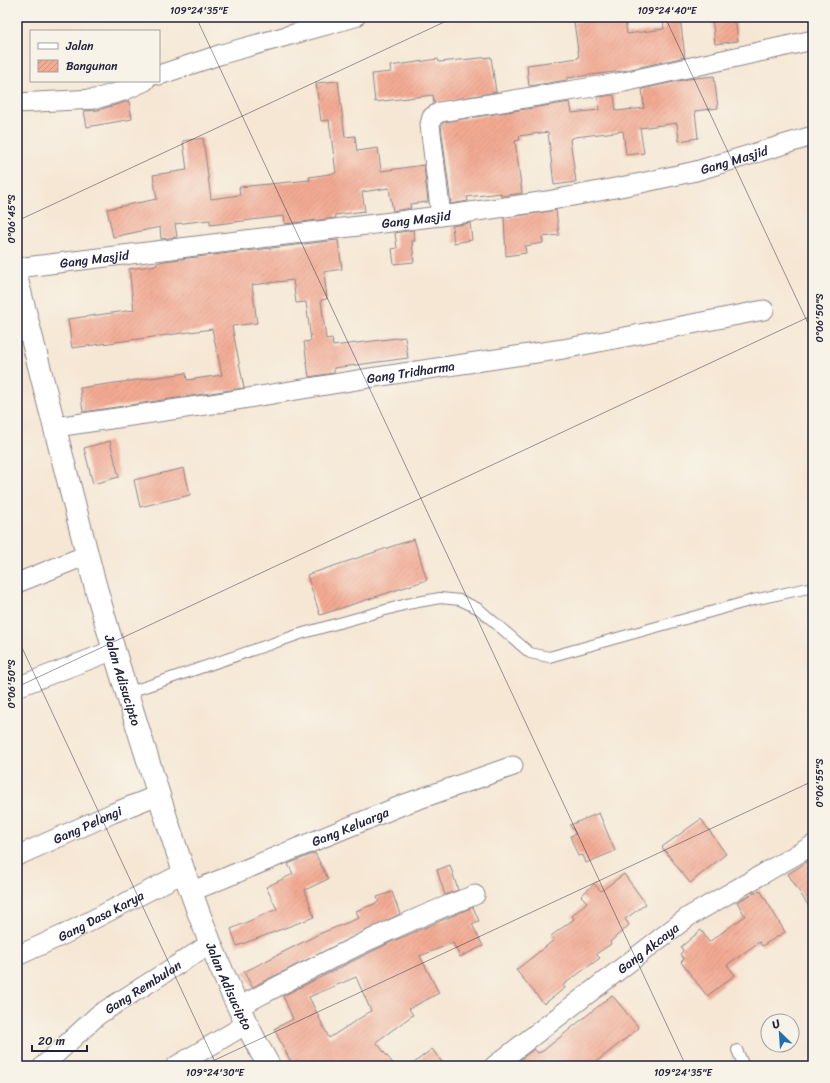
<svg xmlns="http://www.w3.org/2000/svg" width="830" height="1083" font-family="Sriracha,sans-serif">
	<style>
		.building { fill: url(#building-hatch); fill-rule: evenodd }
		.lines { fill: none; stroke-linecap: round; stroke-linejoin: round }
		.lane-casing { stroke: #8c8488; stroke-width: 12 }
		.street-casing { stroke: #8c8488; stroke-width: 21 }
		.secondary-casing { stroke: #8c8488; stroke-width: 24 }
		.lane { stroke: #fff; stroke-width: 10 }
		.street { stroke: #fff; stroke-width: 19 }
		.secondary { stroke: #fff; stroke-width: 22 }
		.ticks { fill: none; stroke: #22223b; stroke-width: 1; stroke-opacity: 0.45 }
		.labels { text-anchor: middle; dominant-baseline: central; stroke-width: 4; stroke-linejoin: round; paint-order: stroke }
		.street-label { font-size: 13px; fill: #22223b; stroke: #f7f3e8 }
		.neatline { fill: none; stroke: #22223b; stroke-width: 1.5 }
		.ticks-label { font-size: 10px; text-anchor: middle; fill: #22223b }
	</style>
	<defs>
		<pattern id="building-hatch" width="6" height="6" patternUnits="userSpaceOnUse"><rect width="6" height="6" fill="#f3aa93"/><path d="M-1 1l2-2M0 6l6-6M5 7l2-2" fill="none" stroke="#d09280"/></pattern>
	</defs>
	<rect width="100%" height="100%" fill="#f7f3e8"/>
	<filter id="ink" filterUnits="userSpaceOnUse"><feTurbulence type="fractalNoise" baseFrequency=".025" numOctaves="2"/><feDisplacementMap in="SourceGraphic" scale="8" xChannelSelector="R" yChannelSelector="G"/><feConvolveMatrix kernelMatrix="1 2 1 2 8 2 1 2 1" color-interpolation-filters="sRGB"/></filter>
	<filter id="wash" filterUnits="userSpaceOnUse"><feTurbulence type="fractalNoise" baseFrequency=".012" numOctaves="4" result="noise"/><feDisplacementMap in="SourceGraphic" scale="16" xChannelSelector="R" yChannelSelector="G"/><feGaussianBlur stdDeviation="0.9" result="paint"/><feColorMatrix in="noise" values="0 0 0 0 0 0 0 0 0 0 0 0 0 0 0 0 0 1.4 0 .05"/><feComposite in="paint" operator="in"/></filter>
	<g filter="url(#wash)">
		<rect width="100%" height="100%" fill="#f6e7d4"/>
		<g id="blocks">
			<path class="building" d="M663 17H680L685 57 622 71 567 78V80L529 86 527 65 579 58 574 22 597 20V22L625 19 627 34 664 29Z
				M712 17H735L738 41 715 44Z
				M491 57 496 92 434 103 433 95 375 102 372 74 391 72 390 66 438 59 439 62Z
				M714 76 718 108 695 111 698 138 679 141 677 123 640 128 644 153 626 155 623 131 575 137 570 139 576 182 554 185 548 132 519 136 520 140 515 141 522 193 501 196V193L467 197 468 201 451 204 441 126 444 122 570 102 572 113 599 110 598 97 614 95 616 111 644 108 642 89 688 79Z
				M338 81 345 137 355 136 357 151 378 148 381 171 424 165 428 202 410 204 411 208 393 211 389 188 362 192 365 211 335 215 336 218 285 224 284 216 210 225V220L175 224 177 237 161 239 160 227 113 237 107 209 157 199 153 175 187 170 183 141 203 138 211 199 240 195 239 187 310 180 309 177 336 173 329 120 321 121 316 83Z
				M129 101 132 119 87 127 84 111 98 110Z
				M556 210 559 235 542 237 543 243 525 246 526 253 506 256 504 218Z
				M470 223 472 240 454 243 452 226Z
				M413 230 415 241H412L414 262 394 264 392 249 397 248 395 233Z
				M338 240 342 269 324 272 327 299 321 300 326 339 332 338 333 346 405 337 408 358 334 368V373L309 377 304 342 311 341 306 302 296 303 293 280 252 285 257 323 232 326 244 388 83 412 80 388 186 373 187 380 222 375 212 329 72 348 68 319 134 310 129 269 157 265V263L164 261Z
				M110 441 119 477 93 484 84 448Z
				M184 468 190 495 140 507 134 480Z
				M414 539 427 580 320 615 307 575Z
				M599 813 615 851 586 863 583 855 578 856 570 836 576 834 570 825Z
				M701 819 726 854 690 883 662 847Z
				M315 853 328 879 305 890 314 917 237 946 231 929 277 909 266 887 293 874 288 864Z
				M808 861 813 870V913L788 874Z
				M450 865 458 890 445 895 437 870Z
				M624 874 646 904 625 919 629 925 610 942 611 944 596 954 600 958 563 985 565 988 544 1004 516 970 554 940 551 936 574 919 572 916 587 902 581 896 594 884 601 891Z
				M760 890 785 932 762 946 759 942 727 965 735 975 707 996 681 962 684 959 680 954 683 951 681 947 701 930 709 942 745 916 737 902Z
				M392 892 400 914 252 987 244 972 319 934 359 918 356 911 379 902 377 897Z
				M473 907 479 921 472 924 483 946 460 957 453 943 420 956 439 993 409 1009 413 1015 376 1042 395 1066H293L274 1029 293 1019 283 996 389 943ZM356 977 371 1011 329 1038 309 997Z
				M612 995 639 1028 591 1066H521L523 1064 520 1060 534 1049 538 1053 543 1051Z
				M432 1049 445 1066H410Z"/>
		</g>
	</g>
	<g filter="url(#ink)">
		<use href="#blocks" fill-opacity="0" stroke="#8c8488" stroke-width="1"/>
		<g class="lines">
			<g class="lane-casing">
				<path id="lane" d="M127 693 300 634 407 604 440 598 460 600 479 609 530 653 549 657 753 600 813 587
					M737 1050 744 1066"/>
			</g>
			<g class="street-casing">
				<g id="street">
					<path d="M159 75 222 54 355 17"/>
					<path d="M17 103 95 99 123 91 145 81"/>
					<path d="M441 216 430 125 432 117 440 112 624 82 813 40"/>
					<path id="s1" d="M17 268 456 214 547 201 641 183 696 171 809 137"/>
					<path id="s2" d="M56 427 212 404 369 378 563 349 764 310"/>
					<path d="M17 583 87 555"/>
					<path d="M17 687 114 650"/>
					<path id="s3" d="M17 856 113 813 158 795"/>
					<path id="s4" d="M190 892 405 804 513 766"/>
					<path id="s5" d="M17 956 65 934 183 873"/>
					<path d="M238 1007C315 967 393 925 475 895"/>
					<path id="s6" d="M43 1066 98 1015 210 944"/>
					<path d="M176 1066 245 1025"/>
					<path id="s7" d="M494 1066 688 917 813 845"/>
				</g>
			</g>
			<g class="secondary-casing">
				<g id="secondary">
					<path id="s8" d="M17 280C41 371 63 463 87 554 104 621 125 687 146 754 179 861 213 968 269 1066"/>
				</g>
			</g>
			<use href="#lane" class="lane"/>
			<use href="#street" class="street"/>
			<use href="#secondary" class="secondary"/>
		</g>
	</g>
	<path class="ticks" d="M196 17 686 1066M665 17 813 334M17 221 455 17M17 637 217 1066M17 687 813 315M202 1066 813 781"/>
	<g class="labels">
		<g class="street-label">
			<text stroke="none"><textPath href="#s1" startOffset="726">Gang Masjid</textPath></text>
			<text stroke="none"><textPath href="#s1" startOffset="402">Gang Masjid</textPath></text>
			<text stroke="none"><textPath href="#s1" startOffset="78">Gang Masjid</textPath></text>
			<text stroke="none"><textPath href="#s2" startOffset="359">Gang Tridharma</textPath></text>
			<text stroke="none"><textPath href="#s8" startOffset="414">Jalan Adisucipto</textPath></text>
			<text stroke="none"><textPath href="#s3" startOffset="77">Gang Pelangi</textPath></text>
			<text stroke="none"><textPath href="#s4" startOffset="173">Gang Keluarga</textPath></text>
			<text stroke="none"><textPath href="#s5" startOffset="93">Gang Dasa Karya</textPath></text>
			<text stroke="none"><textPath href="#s7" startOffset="194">Gang Akcaya</textPath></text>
			<text stroke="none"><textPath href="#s8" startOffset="738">Jalan Adisucipto</textPath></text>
			<text stroke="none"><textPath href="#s6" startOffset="128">Gang Rembulan</textPath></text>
		</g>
	</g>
	<rect width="830" height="1083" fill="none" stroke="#f7f3e8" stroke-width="44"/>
	<rect x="30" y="30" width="130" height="52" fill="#f7f3e8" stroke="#a29fa3"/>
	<rect x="38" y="43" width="20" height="6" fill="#ffffff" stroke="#a29fa3"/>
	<text x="66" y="50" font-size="12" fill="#22223b">Jalan</text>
	<rect x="38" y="60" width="20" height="12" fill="url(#building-hatch)" stroke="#a29fa3"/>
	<text x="66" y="70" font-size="12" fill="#22223b">Bangunan</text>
	<g transform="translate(780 1033) rotate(335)"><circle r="19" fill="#f7f3e8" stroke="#a29fa3"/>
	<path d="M0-3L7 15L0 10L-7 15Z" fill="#1f6fb2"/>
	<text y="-6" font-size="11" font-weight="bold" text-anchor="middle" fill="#22223b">U</text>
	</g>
	<path d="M32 1045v6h55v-6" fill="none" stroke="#22223b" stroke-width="2"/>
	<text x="38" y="1045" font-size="12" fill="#22223b" stroke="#f7f3e8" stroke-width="3" paint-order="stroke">20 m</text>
	<rect x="22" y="22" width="786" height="1039" class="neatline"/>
	<g class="ticks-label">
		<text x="199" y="14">109°24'35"E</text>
		<text x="667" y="14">109°24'40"E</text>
		<text transform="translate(11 219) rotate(-90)" y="4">0°06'45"S</text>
		<text transform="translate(819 318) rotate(-90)" y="4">0°06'50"S</text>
		<text transform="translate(11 684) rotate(-90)" y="4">0°06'50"S</text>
		<text transform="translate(819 783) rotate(-90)" y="4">0°06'55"S</text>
		<text x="215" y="1076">109°24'30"E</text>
		<text x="683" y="1076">109°24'35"E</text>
	</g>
</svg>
